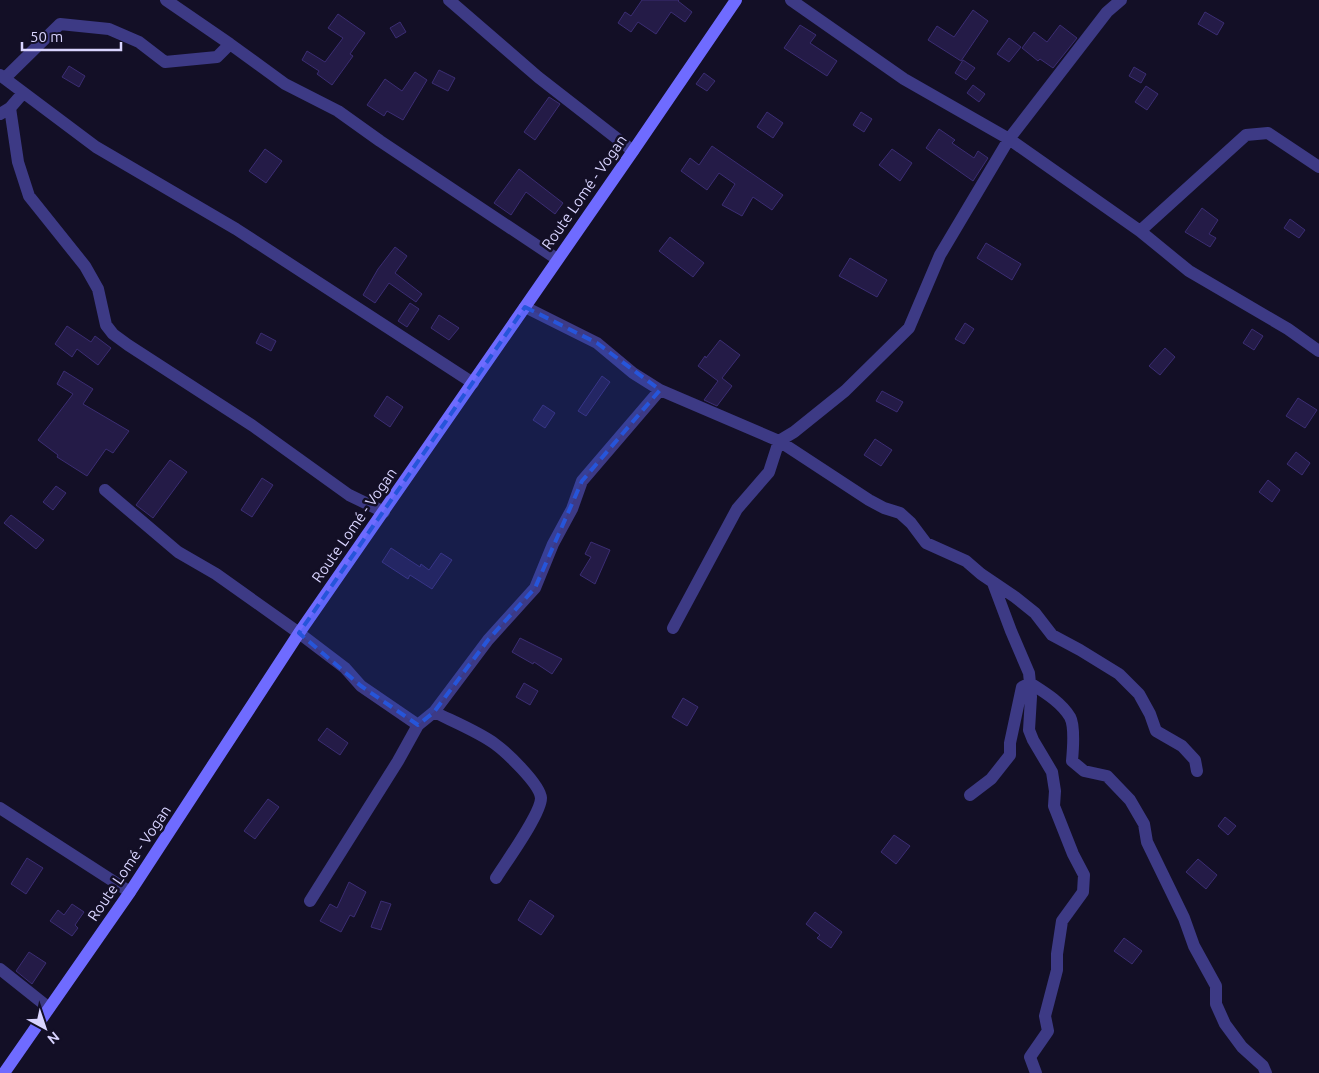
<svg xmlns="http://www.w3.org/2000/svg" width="1319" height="1073" font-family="Ubuntu,sans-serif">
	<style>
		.building { fill: #241b47; stroke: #3b2d73 }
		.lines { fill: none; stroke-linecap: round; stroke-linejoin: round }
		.street { stroke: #3d3a85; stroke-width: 12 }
		.secondary { stroke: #6f6bff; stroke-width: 12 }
		.marked { fill: #2655da; fill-opacity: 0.2; stroke: #2655da; stroke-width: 4; stroke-dasharray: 10 6; stroke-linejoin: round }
		.labels { text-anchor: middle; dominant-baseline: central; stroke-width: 5; stroke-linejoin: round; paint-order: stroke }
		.street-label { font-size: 15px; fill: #d9d4ff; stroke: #130f26 }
	</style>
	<rect width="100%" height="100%" fill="#130f26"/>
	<path class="building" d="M642 0H679L678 1 692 12 685 22 671 12 656 34 638 22 631 32 618 23 625 12 631 16Z
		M973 10 988 21 961 61 928 40 937 26 954 37Z
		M1205 12 1224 23 1217 35 1198 24Z
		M338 14 365 33 350 54 353 56 332 85 317 74 319 71 302 60 307 51 325 62 343 38 328 28Z
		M400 22 406 32 396 38 390 28Z
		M800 25 816 35 810 43 837 61 827 76 784 48Z
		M1060 25 1077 38 1053 68 1040 59 1038 61 1022 48 1034 32 1047 42Z
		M1009 38 1021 47 1009 62 997 54Z
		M963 60 975 68 966 80 955 73Z
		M69 66 85 76 79 87 62 77Z
		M1134 67 1146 74 1141 83 1129 76Z
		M439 70 455 78 448 91 432 83Z
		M415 72 427 80 403 120 387 111 384 116 367 105 385 79 402 91Z
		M704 73 715 81 707 91 696 84Z
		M973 85 985 94 979 102 967 93Z
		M1146 86 1158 94 1147 110 1135 102Z
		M549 97 560 104 535 140 524 132Z
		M767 112 783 123 773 138 757 127Z
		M861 112 872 119 864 132 853 125Z
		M939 129 955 140 952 143 974 158 978 151 988 158 973 181 926 148Z
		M712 146 783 195 772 210 753 197 742 216 722 205 735 184 719 173 707 190 681 171 690 158 699 165Z
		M265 149 282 161 266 183 249 171Z
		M892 149 912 163 900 181 879 165Z
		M519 169 563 203 555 214 526 192 511 215 494 203Z
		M1202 208 1218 220 1209 234 1216 238 1210 247 1185 232Z
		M1290 219 1305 230 1299 238 1284 228Z
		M670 237 704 263 693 277 659 251Z
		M986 243 1021 264 1012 280 977 258Z
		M395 247 407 256 395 273 422 294 416 302 389 283 375 303 363 295 378 269Z
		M850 258 887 280 877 297 839 276Z
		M410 303 419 309 407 327 398 321Z
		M439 315 459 328 449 340 431 328Z
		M965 323 974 329 964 344 955 339Z
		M67 326 91 342 95 336 111 348 98 365 77 349 72 357 55 344Z
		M1252 329 1263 336 1254 350 1243 343Z
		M261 333 276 341 271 351 256 343Z
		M720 340 740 355 722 378 732 386 717 406 704 400 718 381 698 366 705 356 706 358Z
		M1165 348 1175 357 1160 375 1149 366Z
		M64 371 93 389 83 404 129 431 113 453 106 449 87 476 57 457 58 455 38 440 73 394 57 384Z
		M602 376 610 382 586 416 578 411Z
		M882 391 903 402 897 412 876 401Z
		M387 396 403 407 390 427 374 416Z
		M1298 398 1317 410 1305 428 1286 416Z
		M543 405 555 413 545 428 533 420Z
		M875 439 892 450 881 466 864 455Z
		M1296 452 1310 463 1302 475 1287 464Z
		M170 460 187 472 153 518 136 505Z
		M262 478 273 485 252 517 241 510Z
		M1268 480 1280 490 1272 502 1259 492Z
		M56 486 66 493 53 510 43 502Z
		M11 515 44 540 36 549 4 523Z
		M591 542 610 550 595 584 580 575 591 557 585 554Z
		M391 548 420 567 421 564 429 570 441 553 452 560 432 589 410 575 408 579 382 562Z
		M520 638 562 659 552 674 534 662 533 664 512 652Z
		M524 683 538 691 530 705 516 697Z
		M683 698 698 707 687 726 672 717Z
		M327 728 348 743 340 755 318 740Z
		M268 799 279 807 255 839 244 831Z
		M1225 817 1236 826 1228 835 1218 826Z
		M894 835 910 846 896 864 881 852Z
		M27 858 43 868 26 894 11 884Z
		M1198 859 1217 875 1206 889 1186 872Z
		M349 882 366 892 354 917 350 915 341 932 320 921 330 904 337 908Z
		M530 900 554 916 541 935 518 920Z
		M381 901 391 904 381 930 371 927Z
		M72 904 84 912 75 925 78 928 72 936 50 921 58 910 64 915Z
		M815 912 842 932 831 948 817 938 820 935 806 924Z
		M1124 938 1142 951 1132 964 1114 951Z
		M29 952 46 963 32 984 16 971Z"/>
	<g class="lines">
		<path class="street" d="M166 0 230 44 285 84 338 111 380 141 557 259
			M449 0 538 77 633 151
			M791 0 904 79 1009 139 1140 231 1189 271 1288 329 1319 351
			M0 75 96 147 236 229 473 383
			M5 78 60 24 109 29 139 42 165 62 217 57 230 44
			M10 108 18 162 29 196 85 266 98 289 106 325 113 334 128 345 253 426 349 495 384 512
			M0 114 10 108 23 93
			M1140 231 1246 135 1268 133 1319 167
			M525 307 597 343 633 373 660 390 779 441 869 500 884 508 900 513 911 523 926 543 966 561 981 574 1015 597 1035 613 1052 635 1080 650 1119 674 1139 694 1150 714 1156 731 1182 746 1195 760 1197 771
			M105 490 178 552 216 574 299 633 345 668 361 686 418 725
			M993 583 1011 631 1029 673 1030 683C1044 692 1061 702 1070 717 1075 726 1073 750 1072 761L1084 771 1107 776 1130 800 1144 824 1147 842 1184 918 1194 946 1216 986V1004L1225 1024 1242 1047 1263 1066 1266 1073
			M673 628 737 509 769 472 779 441 794 432 845 391 909 328 940 255 1009 139 1107 12 1121 0
			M434 712C452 721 479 732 495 744 506 752 540 784 541 798 541 814 506 862 496 878
			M970 795 991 779 1010 755V743L1022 687 1030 683 1031 697 1029 730 1033 740 1052 772 1055 791 1054 806 1073 854 1084 875 1083 892 1062 921 1057 954V970L1045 1016 1048 1031 1030 1057 1036 1073
			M0 808 130 892
			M310 901 398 761 418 725 434 712 488 640 535 588 553 544 572 509 582 481 660 390
			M0 969 49 1008"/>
		<path class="secondary" d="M4 1073 130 892 299 633 633 151 736 0"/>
	</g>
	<path class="marked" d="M525 307 597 343 660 390 582 481 535 588 488 640 434 712 418 725 361 686 299 633Z"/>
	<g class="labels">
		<g class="street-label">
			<text transform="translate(584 192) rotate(-55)">Route Lomé - Vogan</text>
			<text transform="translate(354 525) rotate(-55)">Route Lomé - Vogan</text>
			<text transform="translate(129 863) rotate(-56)">Route Lomé - Vogan</text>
		</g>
	</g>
	<g transform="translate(45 1028) rotate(140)" stroke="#130f26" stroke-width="4" paint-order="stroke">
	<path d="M0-4L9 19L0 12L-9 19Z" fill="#d9d4ff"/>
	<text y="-8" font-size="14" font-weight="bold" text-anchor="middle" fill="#d9d4ff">N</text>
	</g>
	<path d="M22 42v8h99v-8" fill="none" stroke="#d9d4ff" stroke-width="2.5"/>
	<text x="30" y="42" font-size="15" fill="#d9d4ff" stroke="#130f26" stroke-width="4" paint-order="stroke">50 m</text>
</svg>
